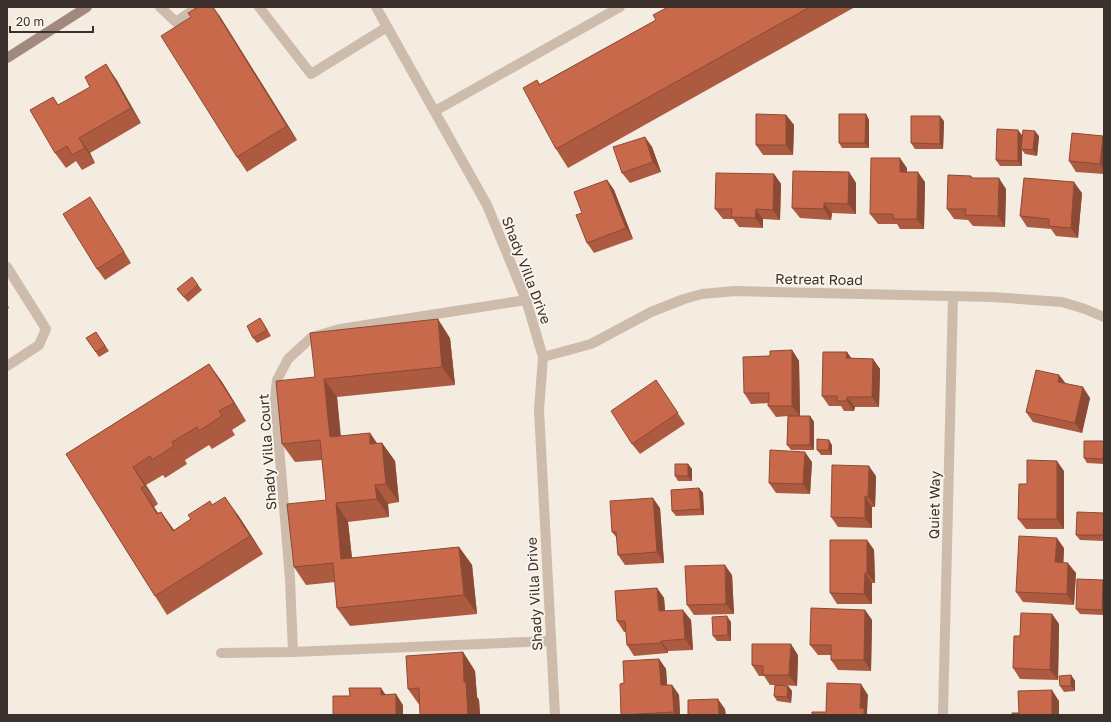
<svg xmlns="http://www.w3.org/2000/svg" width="1111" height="722" font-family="'Golos Text',sans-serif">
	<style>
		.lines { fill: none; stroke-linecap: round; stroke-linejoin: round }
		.service { stroke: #cdbbac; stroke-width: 10 }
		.minor { stroke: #cdbbac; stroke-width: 10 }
		.secondary { stroke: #a18a7d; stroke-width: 10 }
		.wall { fill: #ac5a40 }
		.shaded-wall { fill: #8c4a34 }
		.building { fill: #c8694b; stroke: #8c4a34 }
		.labels { text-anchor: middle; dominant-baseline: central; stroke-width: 3.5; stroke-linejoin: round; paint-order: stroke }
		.street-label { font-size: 14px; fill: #3b302b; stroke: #fbf5ee }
	</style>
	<rect width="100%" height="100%" fill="#f4ebe1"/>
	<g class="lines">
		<path class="service" d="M160 7 176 22 198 7
			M259 7 311 74 387 27
			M435 111 620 7
			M7 267 46 329 39 345 7 366"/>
		<path class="minor" d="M376 7 487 205 526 300 543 357 539 410 555 715
			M543 357 591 344 651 312 684 299 702 294 735 291 992 297 1062 302 1085 309 1104 317
			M293 652 290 579 275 398 277 380 288 359 312 337 340 329 526 300
			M221 653 293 652 551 641
			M943 715 953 296"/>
		<path class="secondary" d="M7 58 87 7"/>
	</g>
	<path class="wall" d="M668 7H855L568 168 556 149 537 80 540 84 656 20Z
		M219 15 297 140 247 172 237 157 191 17Z
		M116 79 141 123 90 153 95 163 82 170 76 161 66 168 55 153 53 97 58 105Z
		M866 114 869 120V148H842L839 143Z
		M786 115 794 125 793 155H763L756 145Z
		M944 121 943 149H915L911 143Z
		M1022 135V140L1039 136 1037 156 1025 154 1022 150V166H1000L996 160Z
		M1103 136 1104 137V174L1076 172 1069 161Z
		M645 137 652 147 661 172 630 183 622 173Z
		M907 168V172L925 182 924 229H900L897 224H878L870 214Z
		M849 172 856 183V214L832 213 831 220 800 218 792 208Z
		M774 174 781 184 780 220 763 219V228L739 227 733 219H723L715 209Z
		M971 176 973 178 1006 189 1005 227 973 226 968 220 954 219 947 209Z
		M607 180 614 190 633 239 594 253 587 243 582 213Z
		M1082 193 1078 238 1056 236 1051 229 1027 227 1020 216Z
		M97 208 131 263 105 280 97 269Z
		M198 285 202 290 188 302 177 289Z
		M7 304 9 308 7 309Z
		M260 318 271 336 257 343 253 338Z
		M96 332 109 351 99 357 86 338Z
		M450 338 455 385 337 397 341 436 370 433 377 443H382L395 461 399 502 388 504 389 517 348 522 352 558 459 547 472 565 477 614 350 626 337 608 335 582 306 585 294 567 326 500 322 460 295 462 282 444 315 377Z
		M792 350 799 361 800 416H810L814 422V450H791L787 445 788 416 776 417 768 406 769 403 751 404 744 393 770 356Z
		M847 352 851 358 873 359 880 369 879 407H855L854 411H844L841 406H829L822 396Z
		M209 364 222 382 246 421 232 430 235 435 212 449 209 445 185 460 187 464 165 478 163 475 146 485 158 504 154 507 158 513 161 512 174 530 212 505 238 515 263 554 167 615 155 596 66 454Z
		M1059 375 1065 383 1090 398 1082 433 1033 422 1026 412Z
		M656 380 685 424 640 454 632 444Z
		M1104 441V464L1087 463 1084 458Z
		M832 445V455H821L817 450Z
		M812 462 810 494 776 493 769 483Z
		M688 464 692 469V481H678L675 476Z
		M1064 471V529H1026L1018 519 1027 484Z
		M876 476 875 507H872V528L838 527 831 517Z
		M699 488 703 493 704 515 676 516 672 511Z
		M660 508 664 563 625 565 618 555 617 538 612 532Z
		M1104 513V541L1080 540 1076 535Z
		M867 540 874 550 875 583H872V604H837L830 593Z
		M1064 548 1063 563 1076 573 1074 605 1023 602 1016 592Z
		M732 575 734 614 694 615 687 605Z
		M1104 581V615L1080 614 1076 609Z
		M657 588 664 598 665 611 691 620 693 650 668 651V653L634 656 627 645 626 632H624L617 621Z
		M865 610 872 620 871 671 838 670 831 660V655H818L810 645Z
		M1052 614 1059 624 1058 680 1020 679 1013 668Z
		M731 622V641H717L713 636Z
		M463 652 475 671 477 697 479 700 480 715H420V706L408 689Z
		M798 655 797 686 779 685 788 686 792 691 791 703 777 701 774 696 775 685H770L764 676H759L752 665Z
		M659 659 666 669 667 685H672L679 695 680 715H621L624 683Z
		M1071 675 1075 681V691L1064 692 1060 686Z"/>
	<path class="shaded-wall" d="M213 7 219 15 297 140 287 126Z
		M106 64 116 79 141 123 131 108Z
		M866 114 869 120V148L865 143Z
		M786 115 794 125 793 155 786 145Z
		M940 116 944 121 943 149 940 144Z
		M1018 130 1022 135V149H1021L1022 150V166L1018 161Z
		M1035 131 1039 136 1037 156 1033 150Z
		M1103 136 1104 137V170L1100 164Z
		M645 137 652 147 661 172 653 162Z
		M79 138 90 153 95 163 85 148Z
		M900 158 907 168V182L900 172Z
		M849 172 856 183V214L848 204Z
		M918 172 925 182 924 229 917 219Z
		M774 174 781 184 780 220 773 210Z
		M999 178 1006 189 1005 227 998 216Z
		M607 180 614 190 633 239 626 228Z
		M1074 182 1082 193 1078 238 1071 228Z
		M90 197 97 208 131 263 124 252Z
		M824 203 832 213 831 220 824 209Z
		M756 209 763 219V228L755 218Z
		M260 318 264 324 271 336 267 330Z
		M438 319 450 338 455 385 442 367Z
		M792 350 799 361 800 416 792 406Z
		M847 352 854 362 846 358Z
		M873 359 880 369 879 407 872 397Z
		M209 364 222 382 246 421 234 403Z
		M1059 375 1067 385 1058 382Z
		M324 379 337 397 342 456 330 437Z
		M1083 387 1090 398 1082 433 1075 423Z
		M847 397 855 407 854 411 847 401Z
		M810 416 814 422V450L810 445Z
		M370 433 382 452 370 444Z
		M829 440 832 445V455L829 450Z
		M382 443 395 461 399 502 386 484Z
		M805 452 812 462 810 494 803 484Z
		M1057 461 1064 471V529L1057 519Z
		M688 464 692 469V481L688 476Z
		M869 466 876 476 875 507 868 497Z
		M133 467 146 485 158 504 145 486Z
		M375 485 388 504 389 517 377 499Z
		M141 488 154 507 170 532 157 514Z
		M699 488 703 493 704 515 701 509Z
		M865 496 872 507V528L865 518Z
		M225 497 238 515 263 554 250 536Z
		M653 498 660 508 664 563 657 552Z
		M336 503 348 522 354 577 341 559Z
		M161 512 174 530 173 531Z
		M1057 538 1064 548 1063 573 1055 562Z
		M867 540 874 550 875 583 867 573Z
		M459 547 472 565 477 614 464 595Z
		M1068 563 1076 573 1074 605 1067 594Z
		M725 565 732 575 734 614 726 604Z
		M865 573 872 583V604L864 594Z
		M1103 580 1104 581V612L1102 610Z
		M657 588 664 598 666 622 659 611Z
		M683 610 691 620 693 650 685 639Z
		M865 610 872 620 871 671 864 660Z
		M1052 614 1059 624 1058 680 1050 670Z
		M727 616 731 622V641L728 635Z
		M661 641 668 651V653L661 643Z
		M791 644 798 655 797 686 789 675Z
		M463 652 475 671 477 697 479 700 480 715H468L464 682Z
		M659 659 666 669 668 696 661 685Z
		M1071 675 1075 681V691L1071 686Z
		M861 684 868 695 867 713 868 715H864L860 708Z
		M672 685 679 695 680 715H676L674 712Z
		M788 686 792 691 791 703 787 697Z
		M381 688 388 698 381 695Z
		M1052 690 1059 701V715H1052Z
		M396 694 403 705V715H396Z
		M718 699 725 709 726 715H719Z"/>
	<path class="building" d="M198 7H213L287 126 237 157 161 36 191 17 188 13Z
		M668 7H810L556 149 523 88 537 80 539 85 656 20 653 15Z
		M106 64 131 108 79 138 85 148 72 155 67 146 55 153 30 110 53 97 58 105 90 87 85 77Z
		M756 114 786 115V145H756Z
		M839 114H866L865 143H839Z
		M911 116H940V144L911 143Z
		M997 129 1018 130V161L996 160Z
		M1023 130 1035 131 1033 150 1021 149Z
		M1072 133 1103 136 1100 164 1069 161Z
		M645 137 653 162 622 173 613 147Z
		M871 158H900V172H918L917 219H893V214H870Z
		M793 171 849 172 848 204 824 203V209L792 208Z
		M716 173 774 174 773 210 756 209 755 218 731 217 732 209H715Z
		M948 175 971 176V178H999L998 216 965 215 966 209H947Z
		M1024 178 1074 182 1071 228 1049 226V219L1020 216Z
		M607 180 626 228 587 243 576 215 582 213 574 192Z
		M90 197 124 252 97 269 63 214Z
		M192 277 198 285 184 297 177 289Z
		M260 318 267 330 253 338 247 326Z
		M438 319 442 367 324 379 330 437 370 433V444L382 443 386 484 375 485 377 499 336 503 341 559 459 547 464 595 337 608 333 563 294 567 287 504 326 500 320 440 282 444 276 381 315 377 310 333Z
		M96 332 105 346 96 352 86 338Z
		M792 350V406H768L769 393H744L743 357 770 356V351Z
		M823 352H847L846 358 873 359 872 397H847V401H837V396H822Z
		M209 364 234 403 219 411 222 416 199 431 197 427 172 442 174 446 152 460 150 456 133 467 145 486 141 488 157 514 161 512 173 531 191 519 188 515 210 501 212 505 225 497 250 536 155 596 66 454Z
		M1036 370 1059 375 1058 382 1083 387 1075 423 1026 412Z
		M656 380 678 413 632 444 611 411Z
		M788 416H810V445H787Z
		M817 439 829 440V450H817Z
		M1084 441H1104L1103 459 1084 458Z
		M770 450 805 452 803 484 769 483Z
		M1027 460 1057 461V519H1018L1019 484H1027Z
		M675 464H688V476H675Z
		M832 465 869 466 868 497 865 496V518L831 517Z
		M699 488 701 509 672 511 671 490Z
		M653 498 657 552 618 555 616 532H612L610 501Z
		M1077 512 1104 513 1103 535H1076Z
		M1019 536 1057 538 1055 562 1068 563 1067 594 1016 592Z
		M830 540H867V573H865L864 594 830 593Z
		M725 565 726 604 687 605 685 566Z
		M1077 579 1103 580 1102 610 1076 609Z
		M657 588 659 611 683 610 685 639 661 641V643L627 645 625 621H617L615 591Z
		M811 608 865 610 864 660H831V645H810Z
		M1021 613 1052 614 1050 670 1013 668 1014 636H1020Z
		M727 616 728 635 713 636 712 617Z
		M752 644H791L789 675H763V666L752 665Z
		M463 652 464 682H466L468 715H420L419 688 408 689 406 656Z
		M659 659 661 685H672L674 712 621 715 620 684 624 683 623 661Z
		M1071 675V686H1060L1059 676Z
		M827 683 861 684 860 708H864V715H812V712H826Z
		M775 685 788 686 787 697 774 696Z
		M349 688H381V695L396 694V715H333V696H350Z
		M1052 690V715H1012V713H1019L1018 691Z
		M718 699 719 715H688V700Z"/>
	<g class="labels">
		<g class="street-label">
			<text transform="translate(527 270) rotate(69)">Shady Villa Drive</text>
			<text transform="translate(819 279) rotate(1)">Retreat Road</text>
			<text transform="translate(267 452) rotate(-94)">Shady Villa Court</text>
			<text transform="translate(934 505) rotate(-89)">Quiet Way</text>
			<text transform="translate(534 594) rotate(-93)">Shady Villa Drive</text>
		</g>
	</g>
	<rect width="1111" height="722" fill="none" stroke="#3b302b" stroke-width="16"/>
	<path d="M10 26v6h83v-6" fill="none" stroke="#3b302b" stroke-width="2"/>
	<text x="16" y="26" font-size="12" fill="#3b302b" stroke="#fbf5ee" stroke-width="3" paint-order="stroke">20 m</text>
</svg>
